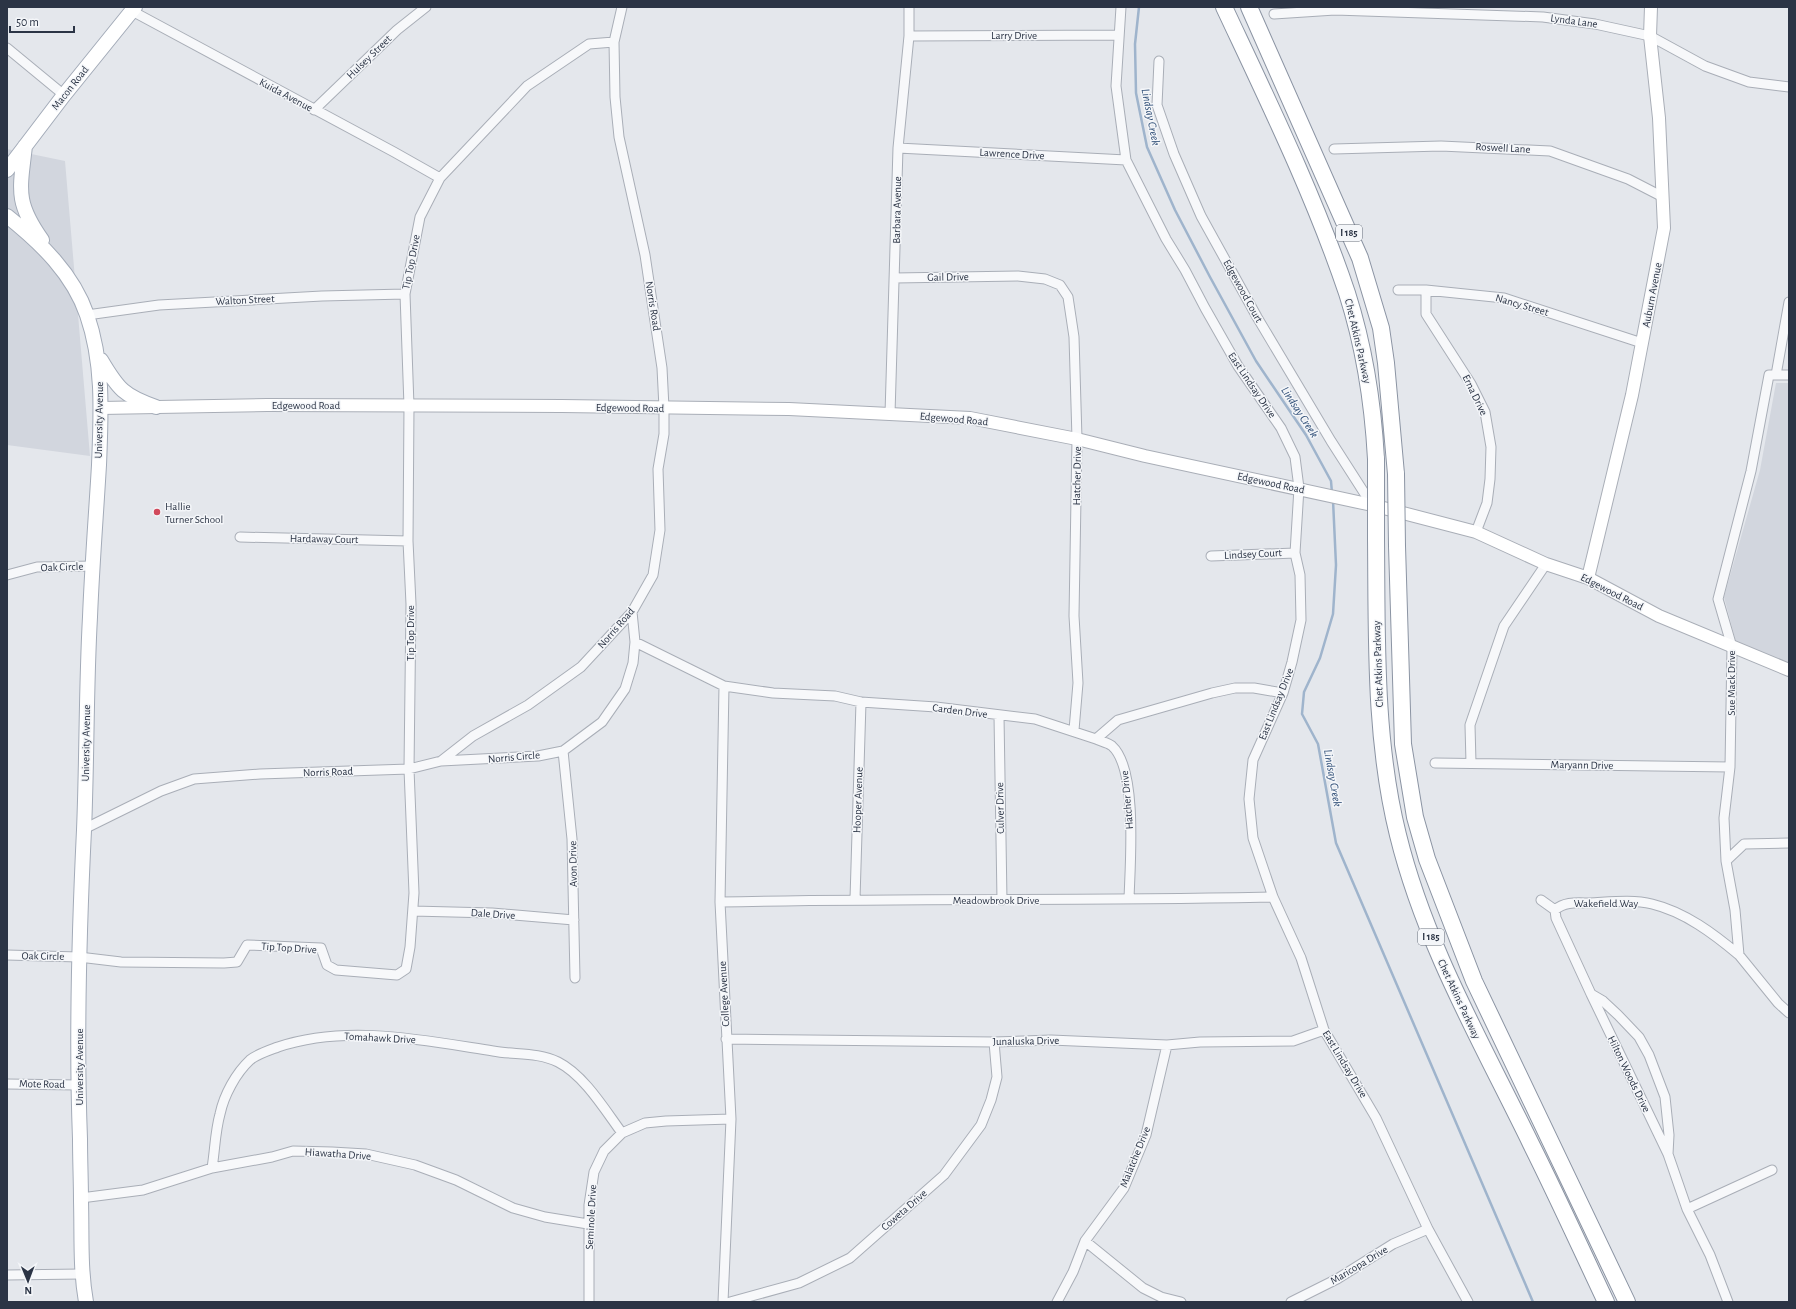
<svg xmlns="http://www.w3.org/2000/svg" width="1796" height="1309" font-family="'Alegreya Sans',sans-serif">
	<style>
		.built { fill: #d2d6de }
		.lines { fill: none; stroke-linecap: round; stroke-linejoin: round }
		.stream { stroke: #9fb4cc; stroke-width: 2.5 }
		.street-casing { stroke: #a9aeb7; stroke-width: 11 }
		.secondary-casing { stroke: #a9aeb7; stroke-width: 14 }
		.primary-casing { stroke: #a3abb8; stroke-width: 16 }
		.highway-casing { stroke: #8b94a3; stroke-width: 18 }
		.street { stroke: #f7f8fa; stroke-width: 9 }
		.secondary { stroke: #fff; stroke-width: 12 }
		.primary { stroke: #fff; stroke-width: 14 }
		.highway { stroke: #fff; stroke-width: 16 }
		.highway-bridge-casing { stroke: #8b94a3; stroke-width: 18; stroke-linecap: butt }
		.highway-bridge { stroke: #fff; stroke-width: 16 }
		.poi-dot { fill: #d1495b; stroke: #f4f6f9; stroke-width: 1.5 }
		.labels { text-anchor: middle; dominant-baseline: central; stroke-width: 3; stroke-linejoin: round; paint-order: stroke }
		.shield { fill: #f4f6f9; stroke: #676e7b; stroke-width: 1 }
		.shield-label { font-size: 10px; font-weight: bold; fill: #2b3445 }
		.street-label { font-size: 11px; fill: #2b3445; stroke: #f4f6f9 }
		.poi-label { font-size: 11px; fill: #2b3445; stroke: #f4f6f9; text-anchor: start }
		.water-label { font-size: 12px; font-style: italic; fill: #34527a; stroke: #f4f6f9 }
	</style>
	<rect width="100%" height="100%" fill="#e4e7ec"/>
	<path class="built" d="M7 149 65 161 90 456 7 445Z
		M1776 383H1789V663L1736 642 1724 597 1760 470Z"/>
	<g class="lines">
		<path class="stream" d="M1139 7 1135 44 1136 93 1147 147 1175 210 1210 277 1256 361 1306 435 1331 481 1332 493
			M1333 500 1336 565 1333 614 1320 658 1304 692 1302 714 1318 744 1336 843 1533 1302"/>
		<g class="street-casing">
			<path id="street" d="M1121 7 1116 86 1126 160 1166 239 1185 270 1205 308 1238 366 1281 428 1295 457 1299 488 1295 553 1300 575 1301 620 1292 662 1283 693 1253 760 1249 799 1253 838 1273 897 1301 958 1324 1030 1376 1118 1428 1229 1468 1302
				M132 11 394 152 440 178
				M1274 14 1335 10 1543 17 1595 24 1650 36 1705 66 1749 82 1789 87
				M909 36 1119 35
				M7 48 64 95
				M1159 61 1157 105 1174 154 1201 216 1257 317 1331 441 1372 505
				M314 110 397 30 426 7
				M898 148 1126 160
				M1334 149 1441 146 1550 151 1628 179 1663 197
				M895 278 1018 276 1045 279 1060 285 1068 297 1074 337 1077 439 1074 616 1078 683 1074 730
				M1398 290H1426L1504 298 1642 343
				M1426 290V314L1471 384 1485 412 1491 447 1490 479 1487 503 1476 532
				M87 315 159 305 322 296 405 294
				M1776 375 1789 302
				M1789 375H1769L1751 471 1718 599 1732 647 1730 767 1724 818 1726 861 1735 910 1739 955 1778 1003 1789 1013
				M890 414 898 148 909 36V7
				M240 537 408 541
				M1211 556 1295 553
				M7 575 37 567 94 566
				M635 642 724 686 773 693 835 696 861 702 936 707 1035 719 1096 739 1118 720 1212 693 1235 688H1254L1283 693
				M999 716 1002 900
				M1096 739C1100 741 1109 743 1112 746 1138 769 1130 865 1129 899
				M563 751 572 839 575 978
				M441 761 538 756 563 751 602 722 625 689 633 663 635 642 632 612
				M1435 763 1730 767
				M1471 763 1470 725 1504 626 1546 564
				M84 829 161 791 194 779 260 774 409 769 441 761 473 736 528 705 581 667 632 612 653 575 660 530 658 469 664 434V408L662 368 645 255 619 137 615 97 614 42 622 7
				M1726 861 1744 844 1789 843
				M855 899 861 702
				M1541 900 1555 910 1556 918 1591 994 1603 1001 1618 1015 1639 1037 1649 1055 1665 1097 1669 1135 1668 1154 1687 1209 1710 1255 1728 1302
				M720 902C904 898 1089 901 1273 897
				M1555 910C1565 901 1578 903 1590 903 1610 902 1633 899 1652 904 1685 912 1714 934 1739 955
				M413 911 492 913 574 920
				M7 955 79 957 121 962 224 963 237 962 247 945 321 948 327 965 336 970 397 975 406 969 410 947 414 893 409 769 411 604 408 541 409 406 405 294 420 217 440 178 527 86 589 44 614 42
				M1591 994 1668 1154
				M726 1039 994 1042 1051 1040 1167 1045 1200 1042 1293 1041 1324 1030
				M7 1084 78 1085
				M212 1168C215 1150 215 1132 220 1114 224 1095 236 1073 250 1060 257 1054 270 1050 278 1047 347 1024 422 1040 493 1051 514 1055 538 1052 558 1062 584 1075 605 1110 622 1133
				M81 1198 143 1190 212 1168 272 1157 293 1151 332 1152 366 1154 415 1165 456 1180 513 1208 545 1217 588 1224
				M1687 1209 1772 1170
				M1085 1241 1143 1288 1161 1297 1181 1302
				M7 1275 81 1274
				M589 1302V1205L594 1172 604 1151 622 1133 645 1123 666 1121 731 1119
				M723 1302 731 1119 720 902 724 686
				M730 1302 799 1283 850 1258 944 1175 981 1125 991 1100 997 1077 994 1042
				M1057 1302 1073 1272 1085 1241 1124 1188 1146 1135 1167 1045
				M1291 1302 1337 1279 1393 1244 1428 1229"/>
		</g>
		<g class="secondary-casing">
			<path id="secondary" d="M101 408 267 405 562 406 789 409 970 418 1077 439 1145 456 1372 505 1476 532 1546 564 1588 578 1659 616 1789 670
				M1588 578 1632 395 1664 228 1659 118 1650 36 1651 7"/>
		</g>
		<g class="primary-casing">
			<path id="primary" d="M25 146C20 190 15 202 42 240
				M7 170 64 95 135 7
				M7 216C41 243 73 274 87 315 104 364 101 415 99 465 96 516 92 566 90 617 86 688 87 759 84 830 79 933 76 1036 80 1139 80 1160 81 1181 81 1201 82 1236 80 1268 86 1302
				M101 360C118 389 124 396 156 407"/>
		</g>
		<g class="highway-casing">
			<path id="highway" d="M1224 7C1268 101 1314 195 1347 293 1364 346 1373 404 1376 459
				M1249 7 1360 258 1381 328 1386 363 1396 474
				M1376 539C1377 637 1374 739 1398 835 1425 945 1482 1043 1531 1144 1557 1196 1581 1249 1606 1302
				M1397 546 1403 744 1415 817 1427 859 1474 981 1627 1302"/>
		</g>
		<use href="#street" class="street"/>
		<use href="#secondary" class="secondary"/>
		<use href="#primary" class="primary"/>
		<use href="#highway" class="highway"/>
		<g class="highway-bridge-casing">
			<path id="highway-bridge" d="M1396 474 1397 546
				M1376 539V459"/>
		</g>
		<use href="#highway-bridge" class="highway-bridge"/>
	</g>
	<circle class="poi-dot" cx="157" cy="512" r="4"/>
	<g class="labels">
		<g class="shield">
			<rect x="1336" y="225" width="26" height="16" rx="3"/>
			<rect x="1418" y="929" width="26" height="16" rx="3"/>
		</g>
		<g class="shield-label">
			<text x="1349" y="233">I 185</text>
			<text x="1431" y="937">I 185</text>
		</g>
		<g class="street-label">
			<text transform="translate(1574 21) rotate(8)">Lynda Lane</text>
			<text x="1014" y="35">Larry Drive</text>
			<text transform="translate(369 57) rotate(-44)">Hulsey Street</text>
			<text transform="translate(70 88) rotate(-52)">Macon Road</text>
			<text transform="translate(286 95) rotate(28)">Kuida Avenue</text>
			<text transform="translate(1503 148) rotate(3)">Roswell Lane</text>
			<text transform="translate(1012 154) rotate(3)">Lawrence Drive</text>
			<text transform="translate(897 210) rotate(-89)">Barbara Avenue</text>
			<text transform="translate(411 262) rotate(-79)">Tip Top Drive</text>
			<text transform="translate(948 277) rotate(-1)">Gail Drive</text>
			<text transform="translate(1243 291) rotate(61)">Edgewood Court</text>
			<text transform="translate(1652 295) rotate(-79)">Auburn Avenue</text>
			<text transform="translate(245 300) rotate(-3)">Walton Street</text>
			<text transform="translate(1522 305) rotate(16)">Nancy Street</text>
			<text transform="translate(653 306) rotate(81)">Norris Road</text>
			<text transform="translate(1358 341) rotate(77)">Chet Atkins Parkway</text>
			<text transform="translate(1252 385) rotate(56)">East Lindsay Drive</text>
			<text transform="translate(1475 395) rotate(64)">Erna Drive</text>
			<text x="306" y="405">Edgewood Road</text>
			<text transform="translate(630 408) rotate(1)">Edgewood Road</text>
			<text transform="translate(954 419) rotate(5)">Edgewood Road</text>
			<text transform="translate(99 420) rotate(-89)">University Avenue</text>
			<text transform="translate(1077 476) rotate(-89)">Hatcher Drive</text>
			<text transform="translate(1271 483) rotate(12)">Edgewood Road</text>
			<text transform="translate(324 539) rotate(1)">Hardaway Court</text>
			<text transform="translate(1253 554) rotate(-3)">Lindsey Court</text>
			<text transform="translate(62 567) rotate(-2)">Oak Circle</text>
			<text transform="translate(1612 592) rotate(27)">Edgewood Road</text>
			<text transform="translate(616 628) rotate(-49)">Norris Road</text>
			<text transform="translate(410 633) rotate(-90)">Tip Top Drive</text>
			<text transform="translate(1378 664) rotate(-92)">Chet Atkins Parkway</text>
			<text transform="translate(1731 683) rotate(-90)">Sue Mack Drive</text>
			<text transform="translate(1276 704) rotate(-68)">East Lindsay Drive</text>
			<text transform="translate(960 711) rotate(7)">Carden Drive</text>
			<text transform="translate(86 743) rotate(-89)">University Avenue</text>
			<text transform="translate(514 757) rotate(-5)">Norris Circle</text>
			<text transform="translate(1582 765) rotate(1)">Maryann Drive</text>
			<text transform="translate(328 772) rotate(-2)">Norris Road</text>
			<text transform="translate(858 800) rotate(-88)">Hooper Avenue</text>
			<text transform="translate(1127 800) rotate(-95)">Hatcher Drive</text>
			<text transform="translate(1000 808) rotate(-91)">Culver Drive</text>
			<text transform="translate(573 864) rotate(-91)">Avon Drive</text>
			<text x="996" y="900">Meadowbrook Drive</text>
			<text x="1606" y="903">Wakefield Way</text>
			<text transform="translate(493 914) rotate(4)">Dale Drive</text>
			<text transform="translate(289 948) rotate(4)">Tip Top Drive</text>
			<text transform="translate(43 956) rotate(1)">Oak Circle</text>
			<text transform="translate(724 994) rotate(-93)">College Avenue</text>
			<text transform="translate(1459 999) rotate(65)">Chet Atkins Parkway</text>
			<text transform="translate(380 1038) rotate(3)">Tomahawk Drive</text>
			<text transform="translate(1026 1041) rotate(-1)">Junaluska Drive</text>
			<text transform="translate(1345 1064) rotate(59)">East Lindsay Drive</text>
			<text transform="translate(79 1067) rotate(-90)">University Avenue</text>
			<text transform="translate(1629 1074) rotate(64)">Hilton Woods Drive</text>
			<text transform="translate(42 1084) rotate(1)">Mote Road</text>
			<text transform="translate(338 1154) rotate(4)">Hiawatha Drive</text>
			<text transform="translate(1135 1157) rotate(-68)">Malatche Drive</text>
			<text transform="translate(904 1210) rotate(-41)">Coweta Drive</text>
			<text transform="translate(591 1217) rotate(-87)">Seminole Drive</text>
			<text transform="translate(1359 1265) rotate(-31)">Maricopa Drive</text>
		</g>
		<g class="poi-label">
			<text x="165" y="506">Hallie<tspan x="165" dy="13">Turner School</tspan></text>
		</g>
		<g class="water-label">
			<text transform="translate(1151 117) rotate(79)">Lindsay Creek</text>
			<text transform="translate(1300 412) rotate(57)">Lindsay Creek</text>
			<text transform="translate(1333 778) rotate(80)">Lindsay Creek</text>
		</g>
	</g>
	<rect width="1796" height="1309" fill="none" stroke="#2b3445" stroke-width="16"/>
	<g transform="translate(28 1281) rotate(179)" stroke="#f4f6f9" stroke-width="3" paint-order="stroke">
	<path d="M0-3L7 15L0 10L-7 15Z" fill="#2b3445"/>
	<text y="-6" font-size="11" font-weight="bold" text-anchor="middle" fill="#2b3445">N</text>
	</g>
	<path d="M10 26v6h64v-6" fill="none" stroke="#2b3445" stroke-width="2"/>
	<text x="16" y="26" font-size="12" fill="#2b3445" stroke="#f4f6f9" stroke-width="3" paint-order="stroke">50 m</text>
</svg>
